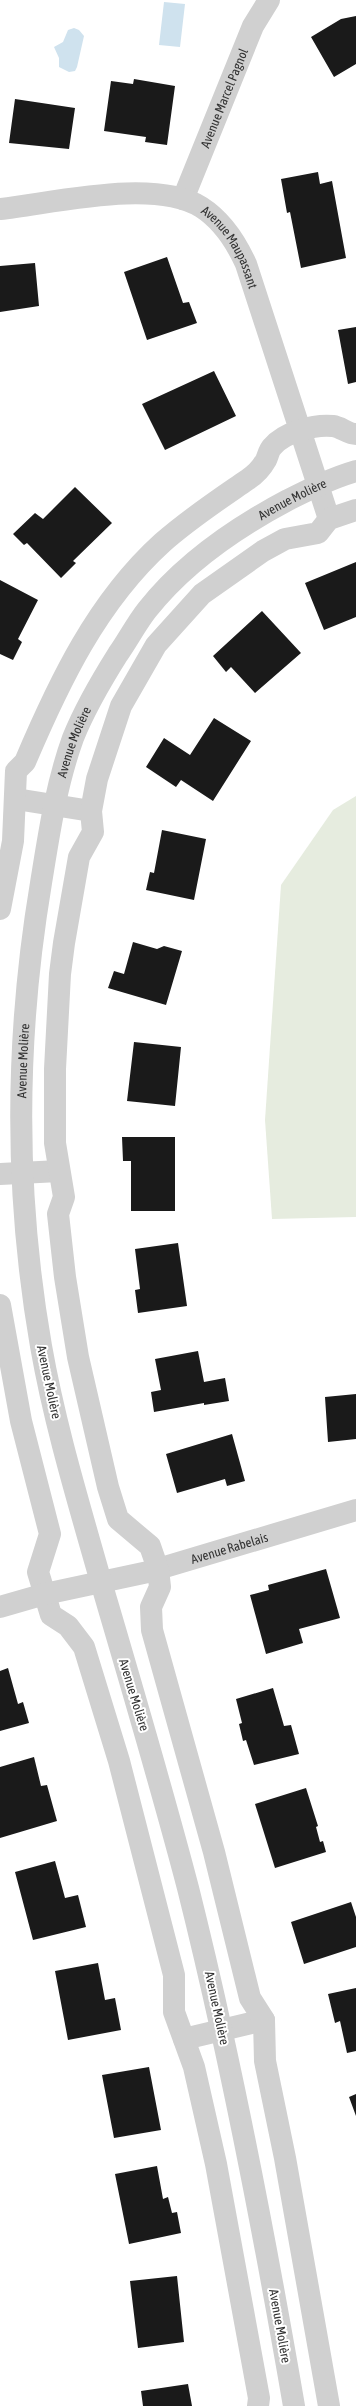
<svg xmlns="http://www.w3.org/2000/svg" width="356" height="2406" font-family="'Asap Condensed',sans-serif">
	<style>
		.green { fill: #e6ecdf }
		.water { fill: #cfe2ee }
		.building { fill: #1a1a1a }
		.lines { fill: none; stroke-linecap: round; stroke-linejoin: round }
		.minor { stroke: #d0d0d0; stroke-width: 22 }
		.labels { text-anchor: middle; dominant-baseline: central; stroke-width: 4; stroke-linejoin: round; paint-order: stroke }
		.street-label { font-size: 13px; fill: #333; stroke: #fff }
	</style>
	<rect width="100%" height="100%" fill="#fff"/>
	<path class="green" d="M356 796V1217L272 1219 265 1120 281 885 333 810Z"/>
	<path class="water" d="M164 2 185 4 180 47 159 45Z
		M74 28 79 30 84 36 77 67 75 71 69 72 59 67V58L54 47 63 42 68 30Z"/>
	<path class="building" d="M356 16V64L334 77 311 37 341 19Z
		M134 79 175 86 167 145 145 142 146 137 104 131 111 81 133 84Z
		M15 99 75 108 69 149 9 143Z
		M318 172 320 184 332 181 346 258 301 268 290 212 287 213 281 179Z
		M167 257 183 303 189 302 197 323 147 340 124 272Z
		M35 263 39 306 0 312V266Z
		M356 327V382L348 384 338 330Z
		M214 371 236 416 165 450 142 404Z
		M75 487 112 523 73 561 76 563 61 578 27 543 24 545 13 534 35 513 43 519Z
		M356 562V617L324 630 305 583Z
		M0 580 38 600 18 639 22 642 13 660 0 654Z
		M262 611 301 653 255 693 231 667 226 672 213 656Z
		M214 718 251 741 213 801 181 780 176 787 146 767 164 738 190 755Z
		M162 830 206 839 194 900 146 890 150 872 154 873Z
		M133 942 157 949 164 946 182 951 166 1005 108 988 114 971 124 974Z
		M134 1042 181 1047 175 1106 127 1101Z
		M122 1137H175V1211H131V1161H123Z
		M178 1243 187 1306 138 1313 135 1290 140 1289 135 1249Z
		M198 1351 204 1382 225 1378 229 1401 204 1405V1403L154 1412 151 1392 161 1390 155 1359Z
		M356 1394V1439L328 1442 325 1397Z
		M232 1434 245 1481 227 1486 225 1479 177 1493 166 1454Z
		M326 1569 340 1618 299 1629 303 1643 266 1654 250 1595 269 1590 268 1585Z
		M8 1668 18 1704 23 1702 29 1723 0 1731V1671Z
		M273 1688 284 1726 291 1725 299 1754 254 1765 246 1740 243 1741 239 1724 242 1723 236 1699Z
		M34 1757 41 1786 47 1785 57 1821 0 1838V1767Z
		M306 1788 318 1826 316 1827 320 1842 323 1841 326 1852 275 1868 255 1804Z
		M55 1861 65 1898 78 1895 86 1927 33 1940 15 1872Z
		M351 1902 356 1917V1947L304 1964 291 1922Z
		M98 1963 105 2000 115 1998 121 2030 68 2040 55 1971Z
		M356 1988V2051L347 2053 340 2021 335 2023 328 1994Z
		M149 2067 161 2130 114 2138 102 2075Z
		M356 2094V2116L349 2097Z
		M157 2166 163 2199 168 2197 172 2213 177 2212 181 2233 129 2244 115 2174Z
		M177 2276 184 2342 138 2348 130 2281Z
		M188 2384 192 2406H143L141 2391Z"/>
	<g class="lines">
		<g class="minor">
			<path id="s1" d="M183 199 253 26 269 0"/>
			<path id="s2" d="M0 209C54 203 154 178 201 207 223 221 236 242 246 264L329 519"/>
			<path d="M16 799 91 811"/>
			<path d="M0 909 13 841 16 771 25 762C59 682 97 602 162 543 189 519 218 500 247 480 255 475 261 469 266 460 268 456 269 450 272 447 284 432 315 424 333 426 341 427 348 434 356 434"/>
			<path d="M0 1174 59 1171"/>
			<path d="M0 1305 21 1421 50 1534 38 1572 51 1615 68 1626 84 1647 119 1761 174 1975V2012L194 2067 216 2164 259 2398 258 2406"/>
			<path id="s3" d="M0 1607 45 1594 148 1572 356 1510"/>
			<path d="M184 2039 264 2020"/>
			<path id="s4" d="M294 2406C264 2232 231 2059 188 1888 161 1785 131 1684 101 1582 79 1504 55 1426 41 1346 14 1191 15 1038 41 883 49 834 56 785 73 738 85 708 101 681 118 654 128 640 136 624 147 610 184 563 235 528 288 500 310 489 332 478 356 471"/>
			<path d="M329 2406 285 2158 265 2061 264 2020 250 1998 214 1852 152 1630 151 1607 160 1587 158 1569 150 1546 118 1519 108 1487 78 1357 65 1277 58 1214 64 1197 55 1143V1069L60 974 64 943 79 857 93 832 91 811 97 779 121 706 156 645 202 594 263 551 285 539 318 533 329 519 356 510"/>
		</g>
	</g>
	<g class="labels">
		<g class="street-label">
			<text stroke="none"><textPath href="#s1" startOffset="109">Avenue Marcel Pagnol</textPath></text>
			<text stroke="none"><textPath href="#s2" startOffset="255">Avenue Maupassant</textPath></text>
			<text stroke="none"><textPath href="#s4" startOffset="2037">Avenue Molière</textPath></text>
			<text stroke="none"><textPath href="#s4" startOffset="1701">Avenue Molière</textPath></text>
			<text stroke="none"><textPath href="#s4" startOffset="1377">Avenue Molière</textPath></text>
			<text transform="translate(49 1382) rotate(78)">Avenue Molière</text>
			<text stroke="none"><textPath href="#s3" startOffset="237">Avenue Rabelais</textPath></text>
			<text transform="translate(134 1695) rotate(73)">Avenue Molière</text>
			<text transform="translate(217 2008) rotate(78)">Avenue Molière</text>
			<text transform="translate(280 2326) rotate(80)">Avenue Molière</text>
		</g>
	</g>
</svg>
